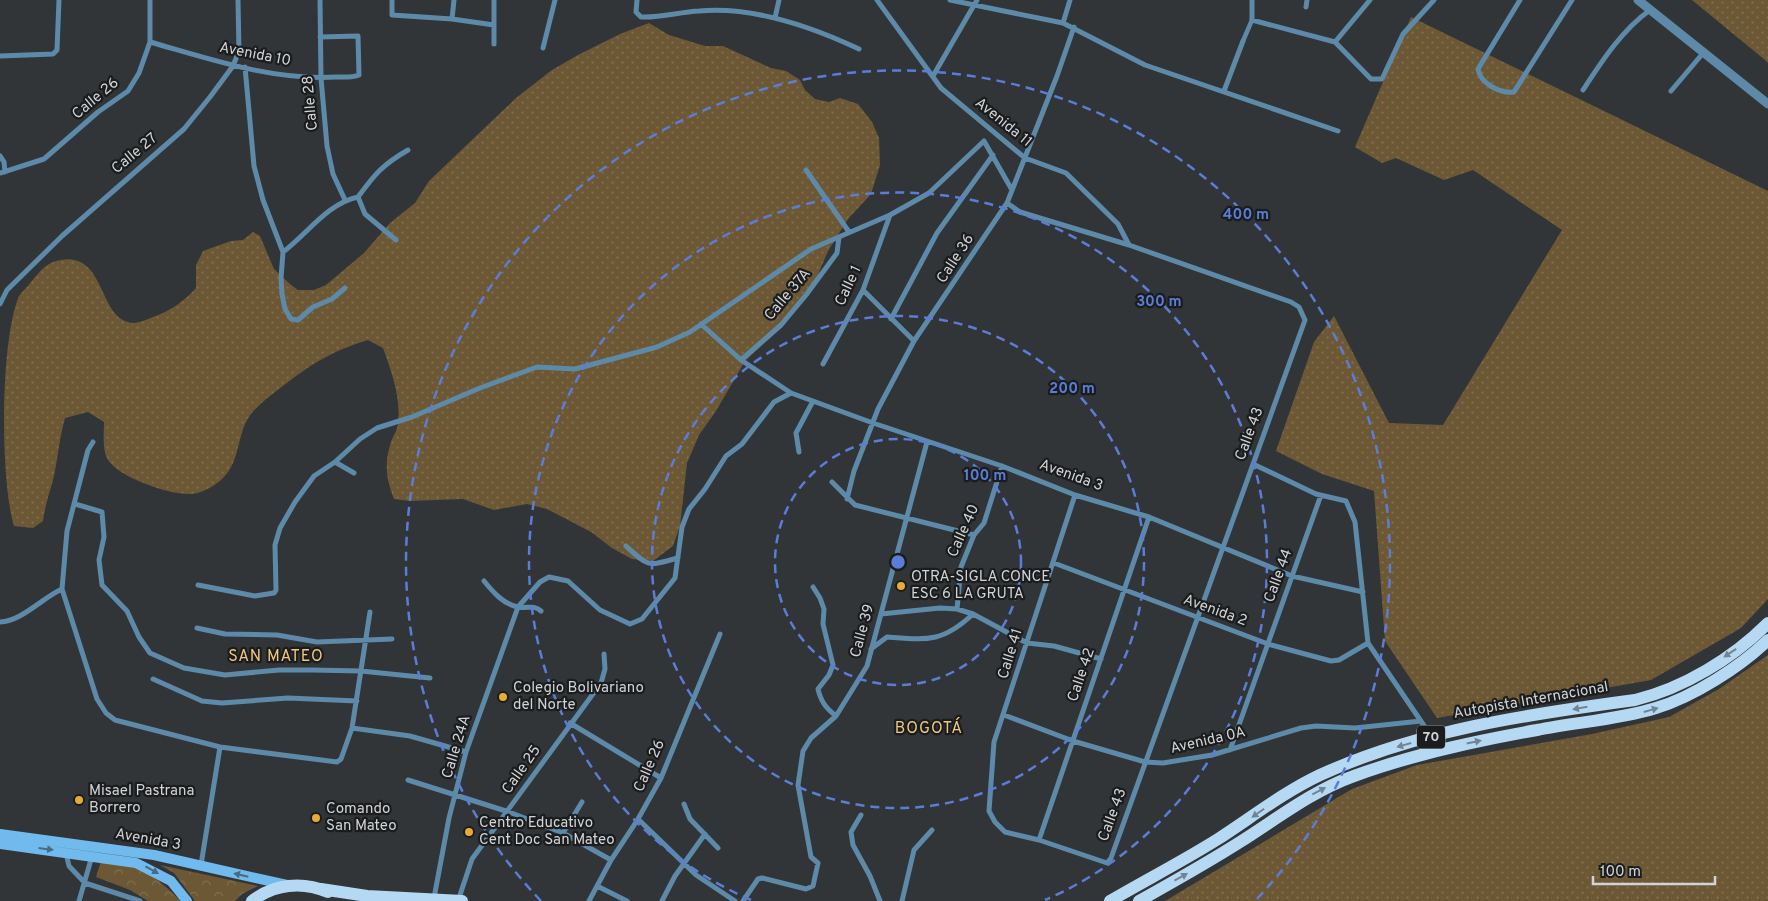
<svg xmlns="http://www.w3.org/2000/svg" width="1768" height="901" font-family="Overpass,sans-serif">
	<style>
		.grass { fill: url(#grass-dots) }
		.forest { fill: url(#forest-crowns) }
		.lines { fill: none; stroke-linecap: round; stroke-linejoin: round }
		.pedestrian { stroke: #5e8aaa; stroke-width: 4.5 }
		.minor { stroke: #5e8aaa; stroke-width: 5 }
		.tertiary { stroke: #5e8aaa; stroke-width: 9 }
		.secondary { stroke: #71baed; stroke-width: 10 }
		.primary { stroke: #b6d9f3; stroke-width: 12 }
		.oneway { fill: #708493 }
		.oneway2 { fill: #466b85 }
		.ring { fill: none; stroke: #5c7dd7; stroke-width: 2.5; stroke-dasharray: 9 6 }
		.poi-dot { fill: #e7ac36; stroke: #1a1c1d; stroke-width: 2 }
		.labels { text-anchor: middle; dominant-baseline: central; stroke-width: 4.5; stroke-linejoin: round; paint-order: stroke }
		.shield { fill: #1a1c1d; stroke: #9a9c9e; stroke-width: 1 }
		.shield-label { font-size: 14px; font-weight: bold; fill: #d1d3d5 }
		.street-label { font-size: 15px; fill: #d1d3d5; stroke: #1a1c1d }
		.poi-label { font-size: 15px; fill: #d1d3d5; stroke: #1a1c1d; text-anchor: start }
		.neighbourhood-label { font-size: 16px; letter-spacing: 1px; fill: #efc780; stroke: #1a1c1d }
		.centre { fill: #5c7dd7; stroke: #1a1c1d; stroke-width: 2.5 }
		.ring-label { font-size: 15px; text-anchor: middle; font-weight: bold; fill: #5c7dd7; stroke: #1a1c1d; stroke-width: 4.5; stroke-linejoin: round; paint-order: stroke }
	</style>
	<defs>
		<pattern id="grass-dots" width="8" height="8" patternUnits="userSpaceOnUse" patternTransform="scale(1.25)"><rect width="8" height="8" fill="#6c5834"/><path d="M2 2h.1M6 6h.1" fill="none" stroke="#806f50" stroke-width="1.8" stroke-linecap="round"/></pattern>
		<pattern id="forest-crowns" width="20" height="18" patternUnits="userSpaceOnUse" patternTransform="scale(1.25)"><rect width="20" height="18" fill="#6c5834"/><path d="M2 6a3 3 0 1 1 6 0M12 15a3 3 0 1 1 6 0" fill="none" stroke="#806f50"/></pattern>
	</defs>
	<rect width="100%" height="100%" fill="#313537"/>
	<path class="grass" d="M1692 0H1768V63L1765 60Z
		M1411 17 1768 191V599L1741 628 1651 680 1437 718 1385 641 1374 491 1322 474 1276 451 1314 342 1334 316 1389 423 1443 425 1562 230 1473 170 1444 180 1396 158 1382 163 1355 147Z
		M649 23 669 35 705 46H723L771 68 786 71 800 80 805 90 815 99 829 102 840 98 858 104 872 122 879 138 880 165 871 194 848 219 828 251 817 277 785 324 745 361 716 411 699 435 687 463 680 526 673 546 653 561 632 559 612 548 591 532 547 509 527 504 494 510 463 499 410 501 394 499C386 479 384 463 391 442 393 436 397 431 398 424 401 398 392 373 383 348L368 340C329 352 310 365 279 389 266 399 252 409 245 424 237 443 238 465 221 480 213 487 202 493 191 494 170 495 120 478 108 460 102 449 104 434 104 422L88 412 65 418C59 439 58 459 53 480 49 494 45 506 43 521L33 528 14 526C0 480 0 341 19 296 22 291 28 287 31 282 38 274 43 266 53 262 105 245 97 314 128 322 136 325 145 320 153 317 171 311 184 301 196 288V265L203 251 231 241 243 240 253 232 260 236 274 269 290 284 298 290H314L326 285 364 253 390 223 415 203 429 181 516 98 552 70 578 55 620 34Z
		M1768 655V901H1165L1352 789 1417 765 1592 734 1669 717 1719 689Z"/>
	<path class="forest" d="M102 858C141 865 153 874 181 901H148L130 890 96 877Z
		M160 865 258 886 242 894 235 901H195L174 873Z"/>
	<g class="lines">
		<path class="pedestrian" d="M1243 41 1252 20"/>
		<path class="minor" d="M320 0 321 78 327 146 333 174 345 200
			M392 0V15L452 19 494 25
			M637 0 636 12 641 17C661 18 679 12 699 11 753 6 810 26 859 49
			M877 0 941 88 1025 158 1066 173 1118 224 1129 245
			M950 0 1063 23 1145 65 1338 131
			M1252 0V20L1335 42 1371 79H1382L1403 34 1434 0
			M1520 0 1478 69C1480 83 1500 94 1514 92L1572 0
			M1306 7 1307 0
			M775 18 779 0
			M452 19 454 0
			M1063 23 1070 0
			M150 42C210 59 273 81 336 77 344 77 352 78 359 75L358 36 320 37
			M1335 42 1370 0
			M494 44V0
			M543 48 555 0
			M0 56 53 54 57 50 59 0
			M245 67 254 166 263 200 283 252 281 278 282 294 285 309 291 319 298 320 313 307 332 299 345 288
			M933 76 977 0
			M1583 90C1602 61 1622 30 1650 10
			M1224 91 1243 41
			M1671 91 1704 52
			M0 156 4 162 5 172
			M806 170 849 232
			M0 173 44 159 98 112 128 91 139 73 150 42V0
			M358 197 365 214 396 240
			M1007 203 1020 212 1129 245 1291 302 1299 307 1305 320 1111 858 1107 863 1039 840 1005 832 995 822 989 811 994 742 1075 495
			M283 252C307 234 328 203 358 197 375 174 382 165 408 150
			M863 290 914 341
			M0 304 7 290 62 236 184 129 210 97 233 66 239 51 238 0
			M891 319 937 233 993 155
			M701 324 741 360 791 393 873 423 1002 466 1075 495 1149 517 1292 576 1363 592
			M741 360 781 325 806 295 837 253 839 237
			M823 364 863 290 890 215
			M93 442 88 450 67 531 62 589 97 699 106 713 115 720 220 747 337 762 341 759 352 728 370 612
			M799 452 796 433 813 401
			M335 462 354 473
			M1253 464 1316 494 1346 501 1355 522 1368 643 1431 736
			M832 482 855 505 974 535
			M847 499 854 471 878 409 914 341 1007 203 1057 76 1074 27
			M75 504 102 512 104 537 99 560 102 585 127 611 139 637 150 653 184 668 225 675 279 670H312L361 671 430 678
			M626 546C650 568 647 566 678 558
			M1054 563 1268 644 1331 661 1339 660 1368 643
			M484 581C493 592 503 604 518 607 527 609 533 604 541 611
			M198 585 255 596 274 593 276 590 275 545 280 528 295 502 314 476 335 462 360 439 377 428 412 417 480 388 537 367 575 369 657 347 690 332 811 249 890 215 929 193 984 141 1012 190
			M813 587 820 598 824 609 823 624 833 665 829 675 818 689C821 702 826 708 836 716
			M957 609 961 567 974 535 984 523 1002 466
			M881 614 940 608 957 609 973 614 1027 643 1054 646 1101 659
			M0 622C22 621 42 598 62 589
			M197 628 225 634 277 635 317 642 392 639
			M871 649 887 637C927 640 942 643 973 614
			M153 679 202 701 222 703 288 698 357 701
			M1004 715 1073 741 1145 762 1163 763 1212 755 1301 728 1316 726 1355 728 1421 721
			M570 723 661 778
			M352 728 410 736 466 752
			M1230 750 1321 495
			M408 780 509 812 563 833 611 860
			M684 804 690 819 718 848
			M861 815 851 832 853 845 870 876 880 901
			M638 819 696 875 735 901
			M563 833 582 802
			M1039 840 1149 517
			M66 853 69 866 85 883
			M201 865 220 747
			M85 883 140 901
			M597 886 627 901
			M434 898 449 818 466 752 518 607 540 582 549 577 568 581 600 610 630 624 642 619 675 578 682 527 689 509 705 489 726 456 742 444 774 402 791 393
			M79 901 92 856
			M458 901 472 859 601 683 605 669 604 654
			M589 901 611 860 638 819 661 778 720 634
			M662 901 675 876 705 834
			M743 901 758 879 762 878 806 889 813 886 818 863 811 857 798 785 803 751 811 738 836 716 867 666 927 442
			M902 901 914 850 932 830"/>
		<path class="tertiary" d="M1638 0 1768 104"/>
		<path class="secondary" d="M0 834 154 855 287 885
			M0 844 136 863 171 881 187 901"/>
		<path class="primary" d="M321 889 367 896 462 901
			M252 901C274 884 302 881 328 892
			M1110 901C1146 880 1183 861 1218 839 1252 817 1284 792 1320 775 1418 730 1530 714 1635 700 1684 688 1733 658 1768 623
			M1139 901C1173 882 1207 863 1240 842 1278 818 1312 791 1354 776 1414 754 1475 741 1537 730 1576 722 1617 720 1656 708 1693 697 1740 667 1768 640"/>
	</g>
	<defs><path id="oneway-solid" d="M-6-.8H1V-3.2L6.5 0L1 3.2V.8H-6Z" transform="scale(1.25)"/></defs>
	<g class="oneway">
		<use href="#oneway-solid" transform="translate(1730 653) rotate(146)"/>
		<use href="#oneway-solid" transform="translate(1580 708) rotate(170)"/>
		<use href="#oneway-solid" transform="translate(1651 710) rotate(-16)"/>
		<use href="#oneway-solid" transform="translate(1474 742) rotate(-12)"/>
		<use href="#oneway-solid" transform="translate(1404 745) rotate(164)"/>
		<use href="#oneway-solid" transform="translate(1319 791) rotate(-27)"/>
		<use href="#oneway-solid" transform="translate(1258 813) rotate(145)"/>
		<use href="#oneway-solid" transform="translate(1181 877) rotate(-29)"/>
	</g>
	<g class="oneway2">
		<use href="#oneway-solid" transform="translate(46 849) rotate(7)"/>
		<use href="#oneway-solid" transform="translate(152 870) rotate(29)"/>
		<use href="#oneway-solid" transform="translate(241 875) rotate(-167)"/>
	</g>
	<g class="ring">
		<circle cx="898" cy="562" r="123"/>
		<circle cx="898" cy="562" r="246"/>
		<path d="M751 900A369 369 0 1 1 1045 900"/>
		<path d="M541 901A492 492 0 1 1 1255 901"/>
	</g>
	<g class="poi-dot">
		<circle cx="901" cy="586" r="5"/>
		<circle cx="503" cy="697" r="5"/>
		<circle cx="79" cy="800" r="5"/>
		<circle cx="316" cy="818" r="5"/>
		<circle cx="469" cy="832" r="5"/>
	</g>
	<g class="labels">
		<rect class="shield" x="1417" y="725.5" width="28" height="23" rx="4"/>
		<g class="shield-label">
			<text x="1431" y="737">70</text>
		</g>
		<g class="street-label">
			<text transform="translate(255 55) rotate(11)">Avenida 10</text>
			<text transform="translate(96 99) rotate(-40)">Calle 26</text>
			<text transform="translate(311 103) rotate(-95)">Calle 28</text>
			<text transform="translate(1003 123) rotate(39)">Avenida 11</text>
			<text transform="translate(135 154) rotate(-40)">Calle 27</text>
			<text transform="translate(956 259) rotate(-57)">Calle 36</text>
			<text transform="translate(849 286) rotate(-65)">Calle 1</text>
			<text transform="translate(788 295) rotate(-50)">Calle 37A</text>
			<text transform="translate(1250 434) rotate(-70)">Calle 43</text>
			<text transform="translate(1071 476) rotate(20)">Avenida 3</text>
			<text transform="translate(964 531) rotate(-66)">Calle 40</text>
			<text transform="translate(1279 576) rotate(-70)">Calle 44</text>
			<text transform="translate(1215 611) rotate(20)">Avenida 2</text>
			<text transform="translate(863 631) rotate(-75)">Calle 39</text>
			<text transform="translate(1011 654) rotate(-73)">Calle 41</text>
			<text transform="translate(1082 675) rotate(-71)">Calle 42</text>
			<text transform="translate(1531 701) rotate(-10)">Autopista Internacional</text>
			<text transform="translate(1208 741) rotate(-13)">Avenida 0A</text>
			<text transform="translate(457 747) rotate(-73)">Calle 24A</text>
			<text transform="translate(650 766) rotate(-66)">Calle 26</text>
			<text transform="translate(522 770) rotate(-55)">Calle 25</text>
			<text transform="translate(1113 815) rotate(-70)">Calle 43</text>
			<text transform="translate(148 840) rotate(10)">Avenida 3</text>
		</g>
		<g class="poi-label">
			<text x="911" y="577">OTRA-SIGLA CONCE<tspan x="911" dy="17">ESC 6 LA GRUTA</tspan></text>
			<text x="513" y="688">Colegio Bolivariano<tspan x="513" dy="17">del Norte</tspan></text>
			<text x="89" y="791">Misael Pastrana<tspan x="89" dy="17">Borrero</tspan></text>
			<text x="326" y="809">Comando<tspan x="326" dy="17">San Mateo</tspan></text>
			<text x="479" y="823">Centro Educativo<tspan x="479" dy="17">Cent Doc San Mateo</tspan></text>
		</g>
		<g class="neighbourhood-label">
			<text x="276" y="657">SAN MATEO</text>
			<text x="929" y="729">BOGOTÁ</text>
		</g>
	</g>
	<circle cx="898" cy="562" r="8" class="centre"/>
	<g class="ring-label">
		<text x="1246" y="219">400 m</text>
		<text x="1159" y="306">300 m</text>
		<text x="1072" y="393">200 m</text>
		<text x="985" y="480">100 m</text>
	</g>
	<path d="M1593 876v8h122v-8" fill="none" stroke="#d1d3d5" stroke-width="2.5"/>
	<text x="1600" y="876" font-size="15" fill="#d1d3d5" stroke="#1a1c1d" stroke-width="4" paint-order="stroke">100 m</text>
</svg>
